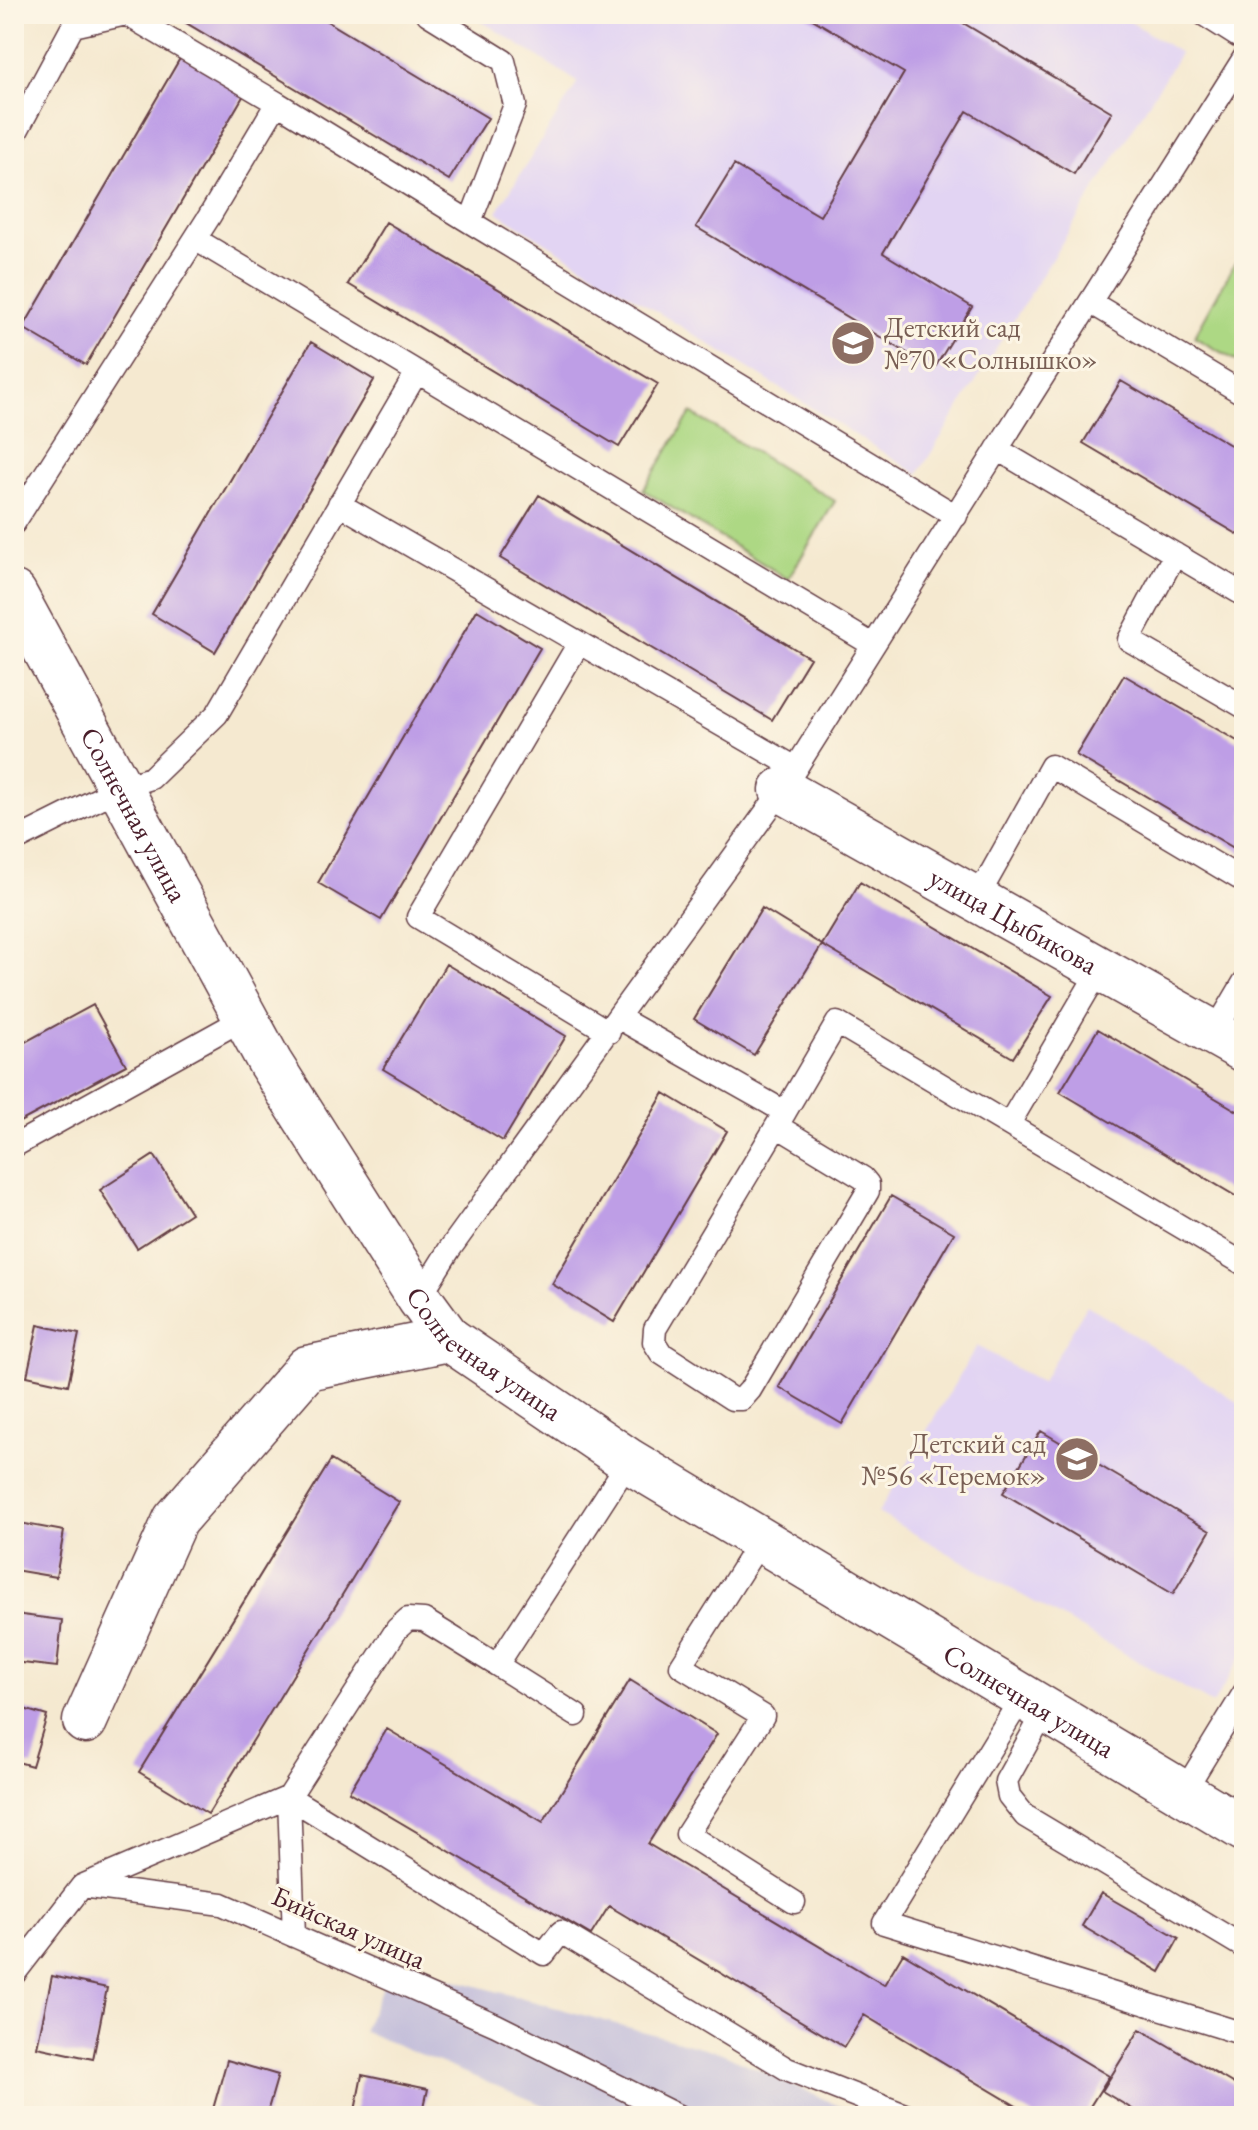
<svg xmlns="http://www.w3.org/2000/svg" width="1258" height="2130" font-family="'EB Garamond',serif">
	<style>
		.built { fill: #e2d4f3 }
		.industrial { fill: #c5c0da }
		.green { fill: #add884; stroke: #7c7c58; stroke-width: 2 }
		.building { fill: #be9ee6 }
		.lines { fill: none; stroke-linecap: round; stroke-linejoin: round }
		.lane-casing { stroke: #643d44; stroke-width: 25 }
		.street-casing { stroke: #643d44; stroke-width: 47 }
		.secondary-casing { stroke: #643d44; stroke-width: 47 }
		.lane { stroke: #fff; stroke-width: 22 }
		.street { stroke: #fff; stroke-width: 44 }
		.secondary { stroke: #fff; stroke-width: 44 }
		.labels { text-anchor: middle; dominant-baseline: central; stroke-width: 6; stroke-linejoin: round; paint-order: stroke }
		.education-label { font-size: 28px; fill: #785e54; stroke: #fcf5e5; text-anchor: start }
		.street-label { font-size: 28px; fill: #4a1f2b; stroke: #fcf5e5 }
	</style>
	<rect width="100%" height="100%" fill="#fcf5e5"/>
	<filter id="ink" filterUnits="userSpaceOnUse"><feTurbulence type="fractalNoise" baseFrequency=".0125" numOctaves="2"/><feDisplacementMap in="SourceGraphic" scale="16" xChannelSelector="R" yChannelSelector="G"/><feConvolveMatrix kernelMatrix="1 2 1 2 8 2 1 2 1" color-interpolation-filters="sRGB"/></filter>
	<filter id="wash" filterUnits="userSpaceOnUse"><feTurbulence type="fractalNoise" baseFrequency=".006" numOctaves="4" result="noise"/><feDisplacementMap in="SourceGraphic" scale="32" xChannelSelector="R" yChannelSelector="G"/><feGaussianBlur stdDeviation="1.8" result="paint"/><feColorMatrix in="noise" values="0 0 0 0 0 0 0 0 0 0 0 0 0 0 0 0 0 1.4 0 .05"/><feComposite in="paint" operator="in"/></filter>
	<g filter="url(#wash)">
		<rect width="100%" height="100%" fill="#f5e9d0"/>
		<path class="built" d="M470 14H1118L1180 53 918 474 497 212 578 82Z
			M1087 1305 1244 1406V1652L1213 1704 878 1513 977 1346 1041 1383Z"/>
		<path class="industrial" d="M393 1963 722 2053 861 2116H570L363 2031Z"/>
		<path class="green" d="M1235 263 1244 268V365L1194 337Z
			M691 413 835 501 788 579 643 490Z"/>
		<g id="blocks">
			<path class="building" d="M180 14H315L488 118 449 180 178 18Z
				M804 14H948L1112 112 1074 174 967 111 883 253 972 307 934 369 696 227 734 165 820 216 904 73Z
				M182 55 245 93 86 365 23 328Z
				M386 222 658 384 619 447 348 284Z
				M311 342 374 380 215 652 152 614Z
				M1121 381 1244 453V538L1083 443Z
				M539 495 810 658 772 720 500 558Z
				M477 610 540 648 381 920 318 883Z
				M1124 675 1244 745V854L1076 755Z
				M860 882 1052 996 1013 1058 822 945Z
				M762 908 822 945 754 1055 694 1019Z
				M446 964 566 1036 503 1141 383 1069Z
				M93 1005 126 1065 14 1125V1048Z
				M1098 1029 1244 1115V1201L1060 1092Z
				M664 1093 727 1131 614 1322 552 1284Z
				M154 1155 191 1213 137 1248 100 1190Z
				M891 1196 954 1233 842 1424 779 1387Z
				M38 1325 79 1334 68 1385 27 1376Z
				M1041 1431 1210 1531 1173 1594 1003 1493Z
				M331 1460 399 1502 208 1814 139 1772Z
				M14 1522 64 1531 56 1577 14 1570Z
				M14 1614 62 1620 57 1667 14 1662Z
				M630 1680 717 1734 648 1844 884 1985 903 1953 1109 2076 1084 2116H1033L864 2015 844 2047 609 1906 591 1935 349 1792 387 1729 543 1822Z
				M14 1706 47 1716 32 1766 14 1761Z
				M1101 1893 1179 1938 1160 1972 1082 1926Z
				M52 1976 107 1988 93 2059 37 2047Z
				M1140 2029 1244 2090V2116H1144L1102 2091Z
				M227 2060 278 2075 266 2116H211Z
				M362 2075 428 2089 422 2116H354Z"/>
		</g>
	</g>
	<g filter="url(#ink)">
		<use href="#blocks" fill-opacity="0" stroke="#643d44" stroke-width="2"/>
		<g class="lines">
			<g class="lane-casing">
				<path id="lane" d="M126 14 277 103
					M428 14 504 61 515 105 470 222
					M1203 14 1244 40
					M14 136 73 26 126 14
					M195 239 873 645
					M1090 302 1244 394
					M997 449 1244 595
					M339 504 796 768
					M14 523 209 217 277 103 470 222 956 516
					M1175 554 1129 640 1244 707
					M579 643 418 917 609 1032
					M14 841 120 788 151 778 217 714 417 372
					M976 900 1051 766 1244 881
					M619 1018 785 1112 655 1329 654 1342 661 1353 732 1399H742L750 1390 868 1191V1184L863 1178 777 1126
					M1214 1033 1244 982
					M785 1112 837 1023 1244 1264
					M1009 1124 1100 969
					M14 1146 245 1018
					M419 1298 449 1250 782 790 1244 58
					M761 1540 681 1666 763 1716 687 1834 794 1902
					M1022 1697 884 1923 1244 2034
					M1045 1711 1006 1781 1009 1796 1025 1816 1244 1947
					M576 1715 497 1665 629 1461
					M1183 1793 1244 1693
					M289 1797 544 1954 561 1932 787 2069 907 2116
					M289 1797 294 1936
					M84 1885 289 1797 397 1629 408 1619 424 1620 497 1665
					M14 1974 82 1886 222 1904 496 2025 678 2116"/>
			</g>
			<g class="street-casing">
				<g id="street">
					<path id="s1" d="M782 790 1244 1050"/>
					<path d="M85 1721 175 1520 307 1368 449 1339"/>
				</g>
			</g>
			<g class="secondary-casing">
				<g id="secondary">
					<path id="s2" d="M14 593 270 1063 419 1298 449 1339 629 1461 1244 1829"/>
				</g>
			</g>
			<use href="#lane" class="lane"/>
			<use href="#street" class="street"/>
			<use href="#secondary" class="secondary"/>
		</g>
	</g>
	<defs>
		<g id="school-disc" transform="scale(2.3)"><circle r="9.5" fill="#8d6e63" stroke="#fcf5e5"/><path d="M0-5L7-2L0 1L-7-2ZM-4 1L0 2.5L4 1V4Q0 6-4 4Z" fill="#fff"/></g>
	</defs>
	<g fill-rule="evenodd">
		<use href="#school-disc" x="853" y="343"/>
		<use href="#school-disc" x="1077" y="1459"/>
	</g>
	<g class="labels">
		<g class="education-label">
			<text x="884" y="327">Детский сад<tspan x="884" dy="32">№70 «Солнышко»</tspan></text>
			<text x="1046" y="1443" text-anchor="end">Детский сад<tspan x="1046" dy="32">№56 «Теремок»</tspan></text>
		</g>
		<g class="street-label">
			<text stroke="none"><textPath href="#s2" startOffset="252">Солнечная улица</textPath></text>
			<text stroke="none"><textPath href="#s1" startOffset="266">улица Цыбикова</textPath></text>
			<text stroke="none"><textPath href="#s2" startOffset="900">Солнечная улица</textPath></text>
			<text stroke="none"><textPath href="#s2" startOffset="1548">Солнечная улица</textPath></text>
			<text transform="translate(349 1927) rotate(24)">Бийская улица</text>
		</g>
	</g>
	<rect width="1258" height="2130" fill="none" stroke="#fcf5e5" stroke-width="48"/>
</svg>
